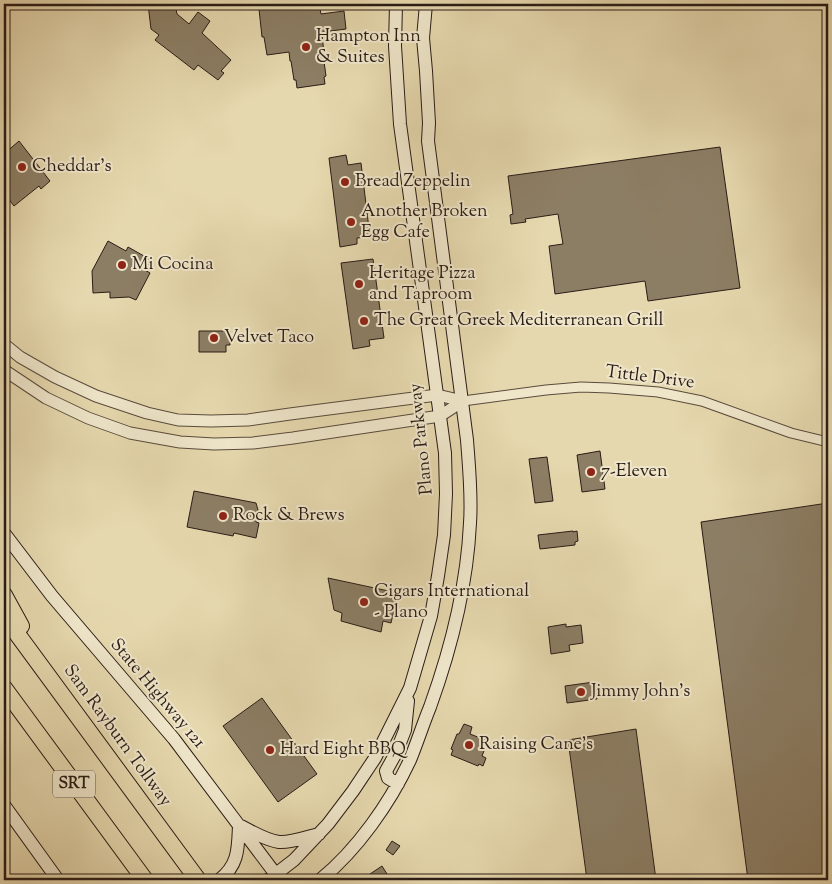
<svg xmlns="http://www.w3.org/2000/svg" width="832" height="884" font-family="'Sorts Mill Goudy',serif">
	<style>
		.building { fill: #8c7e65; stroke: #2a1c16 }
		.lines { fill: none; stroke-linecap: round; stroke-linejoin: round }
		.minor-casing { stroke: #594b3c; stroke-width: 11 }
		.tertiary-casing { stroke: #594b3c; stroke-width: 13 }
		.secondary-casing { stroke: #2a1c16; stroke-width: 14 }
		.motorway-casing { stroke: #2a1c16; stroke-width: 18 }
		.minor { stroke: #efe6ca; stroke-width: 9 }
		.tertiary { stroke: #efe6ca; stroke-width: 11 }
		.secondary { stroke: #efe6ca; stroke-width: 12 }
		.motorway { stroke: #e6d8ae; stroke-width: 16 }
		.poi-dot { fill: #8f2418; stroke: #efe6ca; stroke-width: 2 }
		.labels { text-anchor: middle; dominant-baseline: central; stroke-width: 4; stroke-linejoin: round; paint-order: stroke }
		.shield { fill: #efe6ca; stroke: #65594c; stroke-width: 1 }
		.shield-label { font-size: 16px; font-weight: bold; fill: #2a1c16 }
		.poi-label { font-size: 18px; fill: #2a1c16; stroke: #efe6ca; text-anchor: start }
		.street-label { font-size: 18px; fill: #2a1c16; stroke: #efe6ca }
	</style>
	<rect width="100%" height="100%" fill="#e6d8ae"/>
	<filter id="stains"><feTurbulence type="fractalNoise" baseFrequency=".004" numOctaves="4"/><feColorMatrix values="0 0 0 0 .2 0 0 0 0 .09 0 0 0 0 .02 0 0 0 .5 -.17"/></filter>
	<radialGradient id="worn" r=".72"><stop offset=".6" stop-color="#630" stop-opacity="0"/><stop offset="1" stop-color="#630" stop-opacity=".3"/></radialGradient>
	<path class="building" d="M148 4H175L177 14 189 24 198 12 210 21 202 33 231 60 221 71 224 73 218 80 198 65 194 70 155 40 159 35 151 29Z
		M279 4H319L321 14 344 11 346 29 323 32 324 35H322L324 53 323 54 326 76 324 77 325 84 297 88 296 80H294L291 61H290L289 52 267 55 264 37H262L259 9 261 8 260 6Z
		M19 141 50 181 41 189 39 186 14 206 4 193V154Z
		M720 147 740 288 648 301 645 281 555 294 549 246 563 244 558 214 525 219 526 222 511 224 510 215 513 214 508 176Z
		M346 155 348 165 361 163 370 237 357 238V244L340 247 329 158Z
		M108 241 126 251 128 247 151 260 145 270 150 273 136 300 129 297 110 298V292L93 293 92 271Z
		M373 259 384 338 369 340 370 346 353 349 341 263Z
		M199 331H230V345H226V352H199Z
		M600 451 605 489 582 492 577 455Z
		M547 457 553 501 535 503 529 459Z
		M194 491 256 503 258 510 256 522 259 523 256 538 234 533 233 536 187 527Z
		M828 503V880H748L701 522Z
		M573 531V532L577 531 578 541 575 542V545L540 549 538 535Z
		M328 578 398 593 391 623 383 621 381 632 341 621 342 613 334 610Z
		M566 624V627L581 625 583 643 569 645 570 651 551 654 548 627Z
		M594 682 597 699 567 703 565 686Z
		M262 698 317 774 278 802 223 726Z
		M464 724 472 727 470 734 488 741 482 756 486 758 483 766 479 764 478 766 451 755 453 750 451 749 457 734H459Z
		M636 729 656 880H587L568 740Z
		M392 841 400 846 393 855 386 850Z
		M382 866 387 874 385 875 389 880H361Z"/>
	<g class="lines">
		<g class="minor-casing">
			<path id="minor" d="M463 401 546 390 581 387 609 388 658 392 702 401 791 433 828 442"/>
		</g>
		<g class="tertiary-casing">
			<path id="tertiary" d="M4 344 20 357 55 377 96 396 147 413 178 420 211 421 248 420 290 414 437 395 463 401
				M4 370 46 398 88 418 130 433 180 442 214 444 253 443 293 438 440 416 463 401"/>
		</g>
		<g class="secondary-casing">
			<path id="secondary" d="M4 533 52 596 174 739 280 880
				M398 784 388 778 386 771 396 753 405 730 408 701
				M4 805 58 880
				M241 826C253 832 265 840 279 842 291 843 306 837 319 834
				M219 880C239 865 238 848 239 825
				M268 880 294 860 328 824 353 791 375 758 410 688 431 616 438 576 444 535 446 494 445 453 400 124 395 46 396 4
				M320 880C357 850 390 803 410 760 417 743 423 724 430 707 452 646 467 587 470 523 472 495 469 467 467 440L428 141 429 123 426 71 423 38 426 4"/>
		</g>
		<g class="motorway-casing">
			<path id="motorway" d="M4 595 21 626
				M4 616 198 880
				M4 688 145 880"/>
		</g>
		<use href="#minor" class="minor"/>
		<use href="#tertiary" class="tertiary"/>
		<use href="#secondary" class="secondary"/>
		<use href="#motorway" class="motorway"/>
	</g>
	<g class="poi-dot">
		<circle cx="306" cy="47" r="5"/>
		<circle cx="22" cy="167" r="5"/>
		<circle cx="345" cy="182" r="5"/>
		<circle cx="351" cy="222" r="5"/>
		<circle cx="122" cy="265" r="5"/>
		<circle cx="359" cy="284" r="5"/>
		<circle cx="364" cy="321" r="5"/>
		<circle cx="214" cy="338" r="5"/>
		<circle cx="591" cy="472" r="5"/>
		<circle cx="223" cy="516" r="5"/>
		<circle cx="364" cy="602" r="5"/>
		<circle cx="581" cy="692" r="5"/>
		<circle cx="469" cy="745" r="5"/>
		<circle cx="270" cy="750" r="5"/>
	</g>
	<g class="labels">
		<rect class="shield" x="53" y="770.5" width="42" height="27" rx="4"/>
		<g class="shield-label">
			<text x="74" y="784">SRT</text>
		</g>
		<g class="poi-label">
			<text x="316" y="37">Hampton Inn<tspan x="316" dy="21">&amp; Suites</tspan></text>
			<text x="32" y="167">Cheddar's</text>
			<text x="355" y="182">Bread Zeppelin</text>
			<text x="361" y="212">Another Broken<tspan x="361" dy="21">Egg Cafe</tspan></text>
			<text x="132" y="265">Mi Cocina</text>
			<text x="369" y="274">Heritage Pizza<tspan x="369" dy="21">and Taproom</tspan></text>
			<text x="374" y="321">The Great Greek Mediterranean Grill</text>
			<text x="224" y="338">Velvet Taco</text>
			<text x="601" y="472">7-Eleven</text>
			<text x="233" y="516">Rock &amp; Brews</text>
			<text x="374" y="592">Cigars International<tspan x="374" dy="21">- Plano</tspan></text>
			<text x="591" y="692">Jimmy John's</text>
			<text x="479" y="745">Raising Cane's</text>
			<text x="280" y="750">Hard Eight BBQ</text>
		</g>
		<g class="street-label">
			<text transform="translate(650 378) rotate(7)">Tittle Drive</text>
			<text transform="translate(422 439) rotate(-96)">Plano Parkway</text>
			<text transform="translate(157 694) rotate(50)">State Highway 121</text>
			<text transform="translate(117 736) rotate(54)">Sam Rayburn Tollway</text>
		</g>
	</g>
	<rect width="832" height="884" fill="none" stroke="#e6d8ae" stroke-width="20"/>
	<rect x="5" y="5" width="822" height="874" fill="none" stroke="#2a1c16" stroke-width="2.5"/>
	<rect x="10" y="10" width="812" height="864" fill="none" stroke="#2a1c16"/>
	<rect width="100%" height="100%" filter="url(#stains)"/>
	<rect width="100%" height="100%" fill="url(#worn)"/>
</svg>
